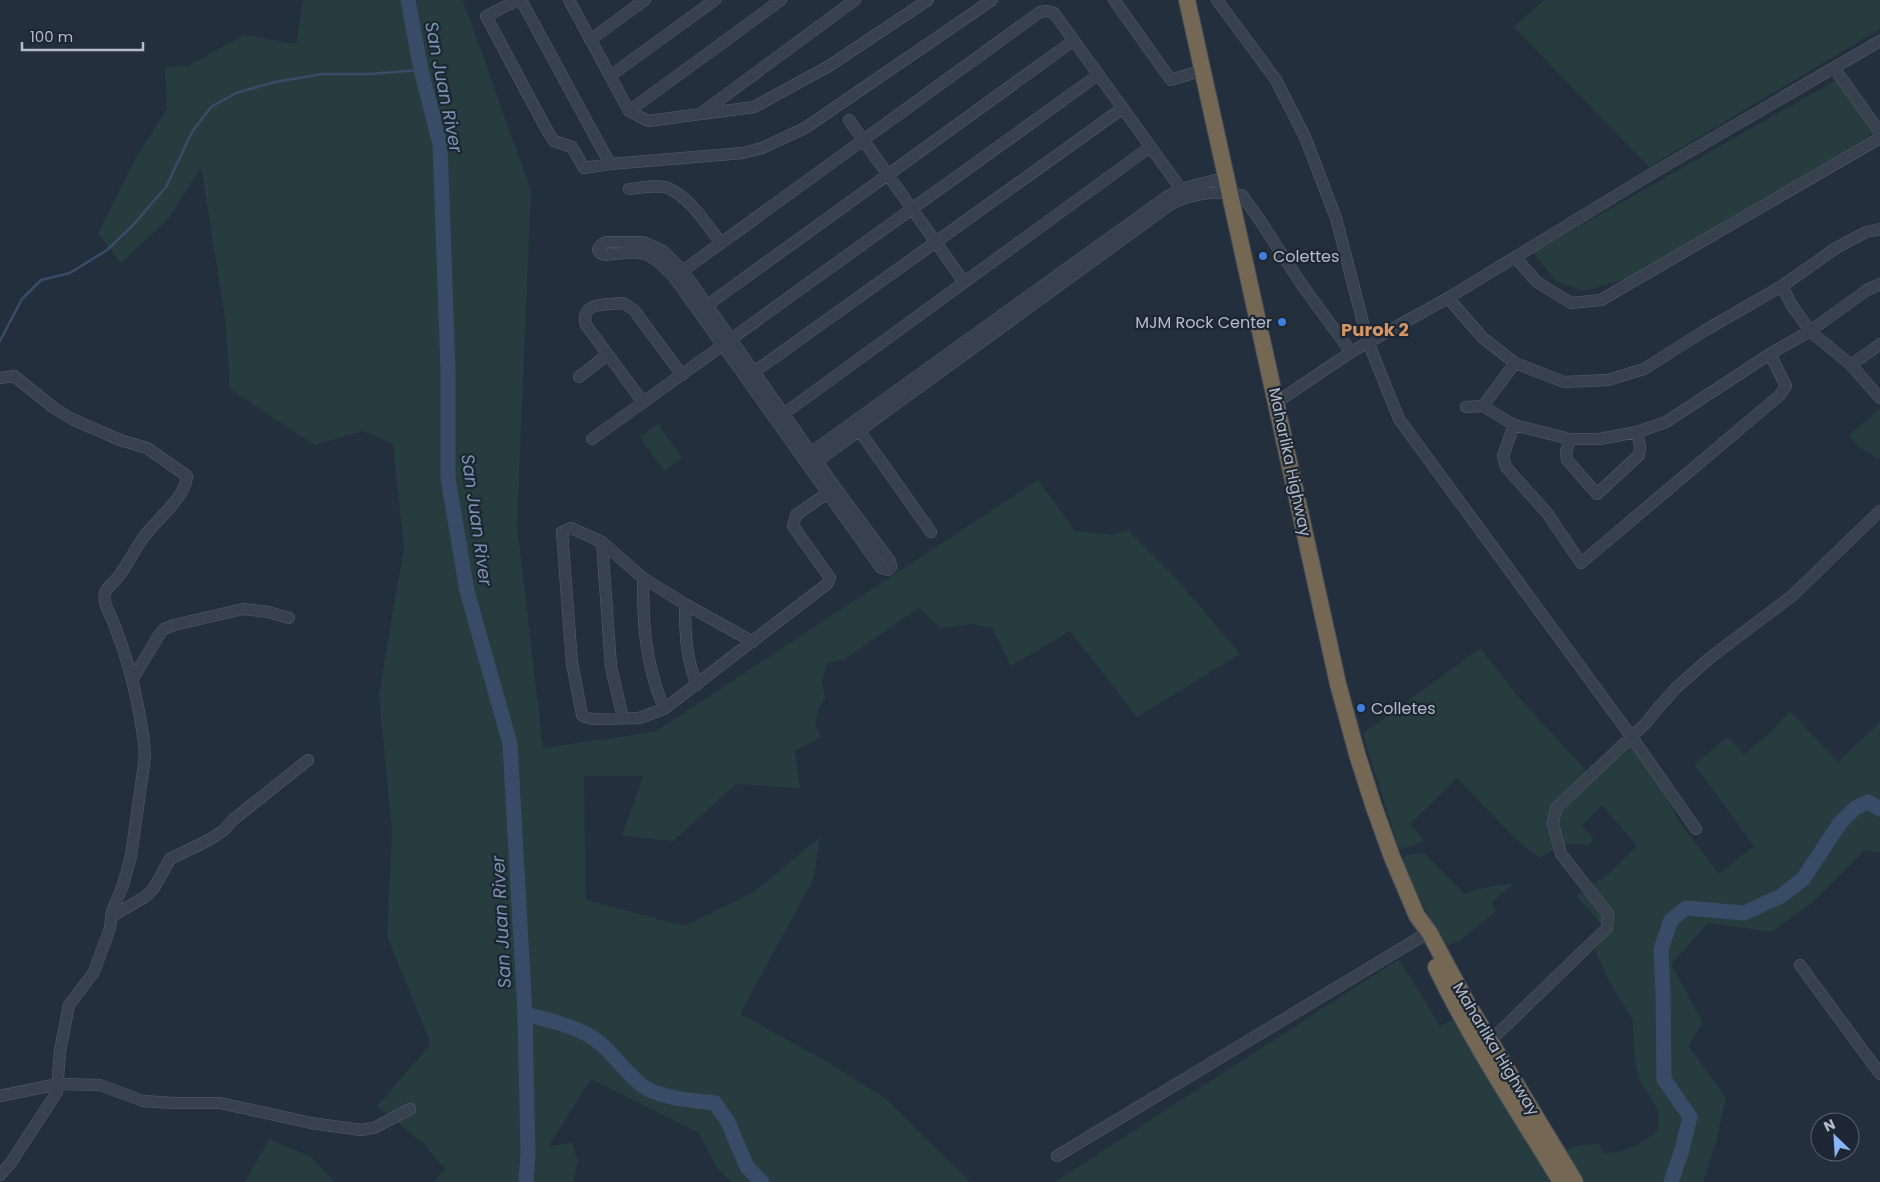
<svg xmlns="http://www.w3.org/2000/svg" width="1880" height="1182" font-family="Poppins,sans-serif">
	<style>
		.green { fill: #263c3f }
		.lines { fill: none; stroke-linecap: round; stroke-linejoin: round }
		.stream { stroke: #394c67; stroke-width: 2.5 }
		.river { stroke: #394c67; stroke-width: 15 }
		.minor-casing { stroke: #565f6c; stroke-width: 12 }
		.highway-casing { stroke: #434c59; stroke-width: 18 }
		.minor { stroke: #38414e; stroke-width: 11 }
		.highway { stroke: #746855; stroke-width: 16 }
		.shop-dot { fill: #3f7fe0; stroke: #1d2633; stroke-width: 2 }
		.labels { text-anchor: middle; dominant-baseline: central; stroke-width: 4.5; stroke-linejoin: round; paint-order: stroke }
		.poi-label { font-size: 16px; fill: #b4bcc9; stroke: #1d2633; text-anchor: start }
		.street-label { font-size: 16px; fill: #b4bcc9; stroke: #1d2633 }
		.water-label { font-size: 18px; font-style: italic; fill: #7c92b1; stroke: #1d2633 }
		.neighbourhood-label { font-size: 18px; font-weight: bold; fill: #d59563; stroke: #1d2633 }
	</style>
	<rect width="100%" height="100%" fill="#242f3e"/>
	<path class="green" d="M303 0H463L531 191 517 525 543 748 655 732 1038 480 1075 531 1111 535 1128 530 1175 577 1240 654 1137 717 1070 631 1011 666 992 628 971 624 941 628 919 608 843 660 828 663 822 679 825 698 819 708 815 724 821 737 795 751 800 788 736 784 673 841 622 836 643 776H584L586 900 685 926 754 892 820 837 813 880 740 1014 828 1062 887 1100 970 1182H732L717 1168 699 1133 591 1079 548 1147 572 1142 578 1161 573 1182H434L445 1169 425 1145 377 1106 431 1044 387 936 392 831 379 695 404 547 393 444 363 431 314 445 230 389 225 317 201 167 170 217 121 263 98 233 135 159 167 109 165 67 188 66 244 35 296 44Z
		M1544 0H1880V29L1649 167 1514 27Z
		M1838 79 1875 133 1626 279 1584 291 1557 282 1533 253Z
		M1880 409V457L1878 459 1857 445 1849 435Z
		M658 424 682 458 664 471 640 437Z
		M1480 648 1521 700 1591 776 1629 741 1652 771 1679 821 1719 874 1754 846 1694 764 1728 737 1744 754 1769 734 1790 711 1838 762 1880 722V853L1865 850 1813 902 1771 932 1708 923 1671 964 1703 1023 1688 1045 1726 1098 1716 1142 1703 1182H1584L1564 1151 1581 1145 1599 1144 1603 1153C1625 1154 1642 1143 1658 1131L1659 1112 1638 1077 1634 1055 1633 1020 1610 983 1595 950 1610 933 1576 896 1587 886 1604 878 1637 846 1602 805 1581 826 1594 838 1588 846C1570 840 1554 848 1540 858L1518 841 1457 778 1410 824 1424 841 1399 850 1363 734Z
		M1424 853 1466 895 1478 889 1514 883 1491 903 1496 911 1459 941 1444 947 1401 860 1407 855Z
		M1399 959 1440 1026 1453 1020 1550 1182H1055Z
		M269 1139 311 1157 334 1182H245Z"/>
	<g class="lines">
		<path class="stream" d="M0 341 22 299 41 280 70 273 107 250 133 225 166 187 192 132 211 107 236 93 275 82 323 74H369L421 70"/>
		<path class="river" d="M408 0 421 70 440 144 448 370V478L467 591 510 744 525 1014 528 1154 526 1182
			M525 1014C548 1020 581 1027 600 1043 616 1056 634 1085 654 1092 673 1099 695 1101 715 1103L728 1122 747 1167 762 1182
			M1671 1182 1682 1150 1690 1117 1664 1079 1663 993 1661 949 1671 920 1686 908 1744 913 1781 896 1803 879 1840 823 1855 808 1868 802 1880 809"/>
		<g class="minor-casing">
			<path id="minor" d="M518 0 486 16 548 132 554 141 572 147 584 168 610 164 743 153 762 148 805 128 992 0
				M521 0 610 164
				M569 0 629 111 648 121 754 107 829 66 928 0
				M1114 0 1171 80 1203 70
				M1217 0 1276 80 1305 137 1336 218 1368 342 1399 419 1631 736 1696 829
				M590 40 645 0
				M1834 68 1880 132
				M610 76 715 0
				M629 111 781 0
				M700 114 855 0
				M849 120 964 282
				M629 189C641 188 656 184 668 188 691 198 706 224 721 243
				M606 242H643L663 251 683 271 835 487 890 561 891 567 888 570 881 568 674 277C647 248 644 251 605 255L600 253 598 250 600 246Z
				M1515 257 1537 282 1571 303 1601 300 1880 138
				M677 275 1040 12 1047 11 1054 13 1181 189 1184 198
				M1782 286 1791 304 1810 331 1851 365 1880 398
				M1448 298 1483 338 1515 363 1564 382 1608 380 1644 369 1704 331 1782 286 1836 248 1866 232 1880 229
				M702 309 1073 41
				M1851 365 1880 344
				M750 375 1123 108
				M579 377 607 355
				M0 378 14 376 54 408 72 419 120 440 147 448 187 476C186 497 156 520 143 538 134 550 128 565 118 577 109 589 101 588 106 606 123 642 133 678 140 717 143 736 147 753 143 771L131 856 123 885 112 911 110 928 94 972 69 1005 60 1051 57 1092 10 1164 0 1175
				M643 402 586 325C580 301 606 305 623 303L634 310 682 375
				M1277 402 1351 352 1448 298 1653 173 1880 41
				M1483 406 1514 425 1570 439H1599L1637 432 1666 422 1770 354 1810 331 1867 290 1880 284
				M1466 407 1483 406 1515 363
				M778 418 1150 147
				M1514 425 1503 456 1506 467 1547 513 1581 563 1780 395 1786 386 1770 354
				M856 426 931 532
				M592 439 1098 75
				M1570 439 1566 452 1567 460 1597 494 1639 455 1640 446 1637 432
				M806 456 1165 198 1181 189 1227 177
				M812 465 1171 204C1192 193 1218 190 1242 195L1259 219 1302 285 1351 352
				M602 542 611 667 623 718
				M643 578C643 628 645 661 664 709
				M685 604C685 633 686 658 697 685
				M753 642 685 604 643 578 602 542 571 528 562 532 572 663 582 715 585 717 593 719 639 718 664 709 827 584 830 578 793 526 796 515 832 490
				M132 680 159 635 164 629 174 625 243 609 268 612 289 618
				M112 916 145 897 154 888 170 859 209 840 224 830 234 819 308 760
				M1800 965 1880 1074
				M1490 1041 1607 928 1608 914 1561 854 1553 824 1556 808 1645 724 1659 707 1677 687 1711 657 1792 596 1880 511
				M0 1096 58 1084 100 1085 143 1101 174 1103H220L311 1123 361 1130 374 1128 410 1109
				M1057 1156 1429 932"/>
		</g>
		<g class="highway-casing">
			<path id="highway" d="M1187 0 1338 684 1357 754 1374 807 1392 857 1417 916 1429 932 1467 1003 1575 1182
				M1436 967C1472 1042 1518 1111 1561 1182"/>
		</g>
		<use href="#minor" class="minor"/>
		<use href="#highway" class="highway"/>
	</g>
	<g class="shop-dot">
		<circle cx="1263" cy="256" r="5"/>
		<circle cx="1282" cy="322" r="5"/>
		<circle cx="1361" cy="708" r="5"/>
	</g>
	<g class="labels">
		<g class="poi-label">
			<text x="1273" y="256">Colettes</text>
			<text x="1272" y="322" text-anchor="end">MJM Rock Center</text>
			<text x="1371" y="708">Colletes</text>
		</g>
		<g class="street-label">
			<text transform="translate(1290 462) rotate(78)">Maharlika Highway</text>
			<text transform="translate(1496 1049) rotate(59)">Maharlika Highway</text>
		</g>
		<g class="water-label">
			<text transform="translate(444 87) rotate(79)">San Juan River</text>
			<text transform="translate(477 520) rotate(82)">San Juan River</text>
			<text transform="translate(501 922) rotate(-93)">San Juan River</text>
		</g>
		<g class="neighbourhood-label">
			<text x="1375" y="329">Purok 2</text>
		</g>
	</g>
	<g transform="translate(1835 1137) rotate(335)"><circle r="24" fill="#1d2633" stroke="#59626f"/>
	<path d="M0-4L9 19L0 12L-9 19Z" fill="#8ab4f8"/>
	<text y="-8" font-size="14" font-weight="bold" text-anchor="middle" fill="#b4bcc9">N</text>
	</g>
	<path d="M22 42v8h121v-8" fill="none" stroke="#b4bcc9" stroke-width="2.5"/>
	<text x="30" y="42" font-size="15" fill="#b4bcc9" stroke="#1d2633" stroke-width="4" paint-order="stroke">100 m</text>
</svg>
